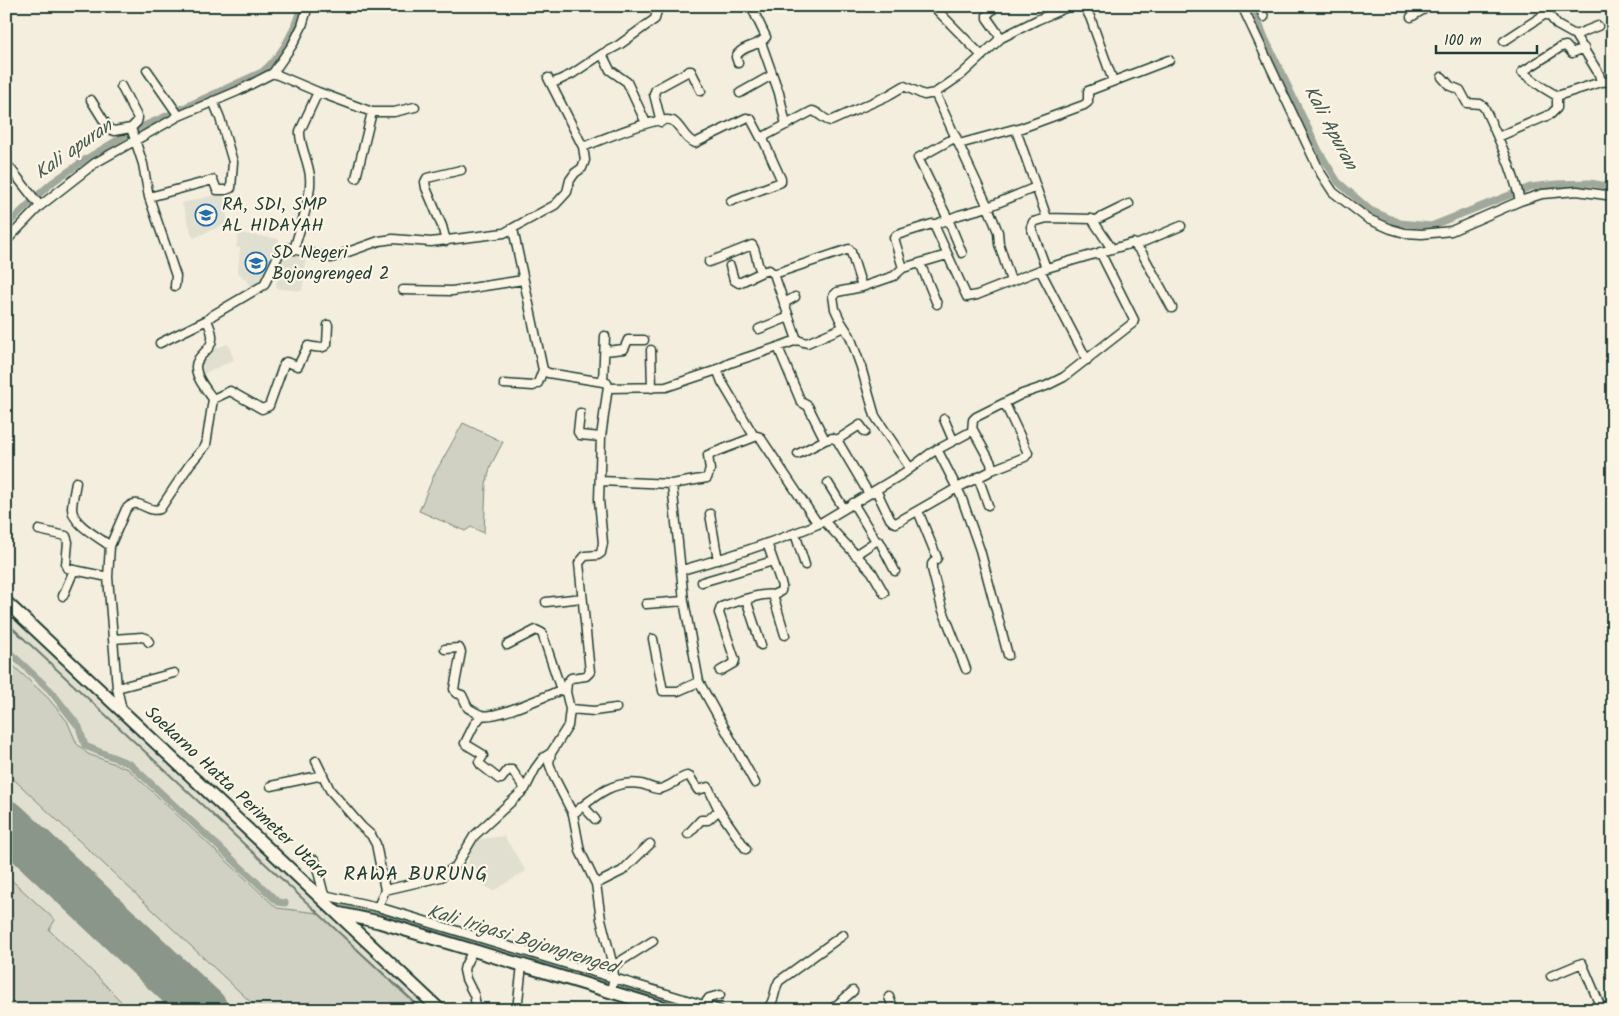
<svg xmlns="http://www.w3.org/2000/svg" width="1619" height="1016" font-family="Kalam,sans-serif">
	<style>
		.built { fill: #e1dfd0 }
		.green { fill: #d0d1c2; stroke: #78877b }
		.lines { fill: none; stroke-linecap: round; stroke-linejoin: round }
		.stream { stroke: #6c7d72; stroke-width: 2 }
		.canal { stroke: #a0a89b; stroke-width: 7 }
		.taxiway { stroke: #899689; stroke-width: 19 }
		.runway { stroke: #899689; stroke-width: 46 }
		.street-casing { stroke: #1f3d34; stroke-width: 11 }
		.secondary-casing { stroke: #1f3d34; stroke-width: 15 }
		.street { stroke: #fcf5e5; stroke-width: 8 }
		.secondary { stroke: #fcf5e5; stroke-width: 11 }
		.labels { text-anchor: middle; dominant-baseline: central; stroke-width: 4.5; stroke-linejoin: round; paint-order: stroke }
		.poi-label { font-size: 18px; fill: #1f3d34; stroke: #fcf5e5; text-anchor: start }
		.street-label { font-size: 18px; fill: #1f3d34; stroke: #fcf5e5 }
		.water-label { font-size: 19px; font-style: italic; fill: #465d53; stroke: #fcf5e5 }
		.quarter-label { font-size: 20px; letter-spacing: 1px; fill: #1f3d34; stroke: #fcf5e5 }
	</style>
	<rect width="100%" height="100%" fill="#f3eede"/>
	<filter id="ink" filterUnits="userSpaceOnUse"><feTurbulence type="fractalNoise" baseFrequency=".02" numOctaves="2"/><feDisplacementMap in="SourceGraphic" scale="10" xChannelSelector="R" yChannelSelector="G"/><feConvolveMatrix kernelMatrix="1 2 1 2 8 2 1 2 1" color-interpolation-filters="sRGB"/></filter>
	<g filter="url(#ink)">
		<path class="built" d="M223 193 228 223 193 238 182 203Z
			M239 233 279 239 277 253 266 279 255 290 238 272 240 248 236 247Z
			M286 250 306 253 302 291 276 288 279 258Z
			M228 344 234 360 201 375 198 369V363L210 350Z
			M6 610 142 738 334 915 393 975 432 1010H6Z
			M504 836 526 871 493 891 465 874 474 840Z"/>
		<path class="green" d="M463 423 503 442 491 465 486 484 484 533 471 527 465 531 419 511 434 475Z
			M6 659 48 698 67 721 77 744 88 754 128 769 277 908 318 913 424 1010H259L6 772Z
			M6 875 55 920 49 930 97 976 129 1010H6Z"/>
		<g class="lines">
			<path class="stream" d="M6 622 422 1010"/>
			<path class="canal" d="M1252 6 1266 40 1319 151 1338 182 1370 210 1400 223 1431 226 1530 187 1556 184 1590 183 1613 187
				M181 109 262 72C283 55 294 32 301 6
				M139 128 171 114
				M38 195 53 182 86 159 129 133
				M6 226 30 203
				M6 649 50 690 79 727 85 746 130 764 278 902 285 903
				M338 902 377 911 697 1010"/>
			<path class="taxiway" d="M114 924 146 959 181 1010"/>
			<path class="runway" d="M6 823 205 1010"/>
			<g class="street-casing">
				<path id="street" d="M933 6 982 56
					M991 6 992 10 987 15V18L1001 38
					M1084 6 1090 17 1113 81
					M1242 6 1320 172 1333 192 1368 219 1391 229 1405 233 1422 234 1451 231 1520 201 1542 194 1577 191 1613 196
					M1259 6 1264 17
					M1542 6 1557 25 1575 35 1599 74 1601 82
					M1411 17 1429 6
					M1575 35 1598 26
					M1504 41 1547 13
					M761 42 779 93 786 125
					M1584 48 1572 53 1566 46 1561 47 1522 72 1542 87 1557 96 1601 82 1613 81
					M738 63 736 57C741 45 759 47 766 37L751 6
					M147 70 179 116
					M273 73 318 92 300 131C299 145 309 162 310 177 312 197 299 230 294 250
					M1442 77 1450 86 1460 90 1467 103 1480 104 1484 107C1498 137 1513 169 1520 201
					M548 78 583 147
					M551 84 572 74 602 54
					M121 86 138 118 137 122 131 128 143 164 149 197 176 276 175 286
					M318 92 372 112H394L415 107
					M740 93 772 75
					M935 93 988 207 998 232 999 244 1011 281
					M91 100 109 129 114 131 131 128
					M661 122 654 94 656 89 689 71H691L701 91
					M646 123 627 82 610 70 602 54 619 45 655 19 658 6
					M956 137 918 158 948 219 962 253
					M1498 137 1551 114 1557 108V96
					M959 144 1014 129 1016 130
					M6 163 40 206
					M356 178 372 112
					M1036 187 988 207 959 215 936 224 935 227 967 297 977 295 1040 270 1112 249 1092 219 1047 218 1016 130 1084 105 1088 102V91L1169 60
					M149 197 213 180 217 190H226L231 188 233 162 220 118 213 101
					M731 201 781 182V179L762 137
					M1094 221 1129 204
					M513 229 543 370 548 373 603 382 607 383 608 386 601 437 599 500 603 543 601 553 598 555 585 556 579 563 590 672 586 676 571 678 567 683 566 692 570 709 568 726 551 753 549 763 554 777 573 814 580 851 596 884 601 919 613 966 614 977 611 991
					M6 241 40 206 95 163 179 116 238 91 273 73 293 44 302 26 308 6
					M446 241 442 226 426 188 425 182 427 178 461 170
					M1136 245 1181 226
					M1112 249 1133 243 1142 253 1172 308
					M709 262 752 245C758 253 755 264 762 272L769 270 774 274 797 340 807 343 844 327
					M920 263 937 304
					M730 266 734 280 739 283 762 272
					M903 268 894 238 897 235 932 224H936
					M1046 268 1031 227 1033 222 1047 218
					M1040 270 1087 360
					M774 274 849 249 851 252 862 287
					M403 290 452 291 523 280
					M784 303 795 297
					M759 329 789 317
					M160 343 207 320
					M778 347 801 402 808 406 825 440 832 438 837 440 869 494
					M651 350 652 388
					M605 351 624 349 628 340H644
					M717 369 722 382 754 436
					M603 382 605 336
					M504 384 533 386 538 383 543 370
					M608 388 666 387 714 371 730 363 778 347 797 340
					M213 399 230 391 262 409 269 406 284 364 286 362 298 366 308 346C315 347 323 350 327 344L328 325
					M580 413 578 432 580 435 601 437
					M944 419 953 440
					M837 440 860 425 865 432
					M937 449 961 496 980 550 1008 655
					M798 454 825 440
					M910 468 875 416 861 367 850 336 841 322 835 309 833 296 837 292 862 287 894 276 903 268 947 255
					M992 470 1025 457 1028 453 1005 404
					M978 477 988 505
					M600 481 672 484 707 478 710 470 708 455 757 436 760 437 818 524 824 521 904 473 931 453 972 431 973 420 976 417 1022 394 1046 386 1064 377 1133 323 1134 320 1100 252
					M76 482C75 490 72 500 72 509 73 525 99 537 110 546
					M828 483 844 509
					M672 484 684 601 699 682 755 783
					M876 490 890 519 893 522 896 523 957 488 989 472 992 470 991 463 973 430
					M853 503 876 541 855 555
					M918 511 936 555 937 558 932 564V569L942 608 966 669
					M710 514 718 560
					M824 521 872 572 884 593
					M39 530 66 536 68 542 66 565 67 568 74 570
					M795 533 805 565
					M876 541 880 542 895 571
					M767 543 782 586 781 591 773 595 785 635
					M682 570C728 557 774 542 818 524
					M702 582 773 561
					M63 596 74 570 108 577
					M746 599 761 645
					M546 602 582 598
					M646 604 684 601
					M113 639 142 637 146 638 149 642
					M653 639 663 691H678L699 682
					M507 645 536 630 542 633 561 690
					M445 649 459 648 461 652 454 689 456 693 462 695 468 708C472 710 477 714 482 715 497 719 545 696 561 690L566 692
					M720 671 734 663 735 660 719 613 721 607C732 603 764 592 773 595
					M117 688 174 673
					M570 709 594 711 616 708
					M122 710 117 688 108 577 110 546 126 509C139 495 146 514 160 509L190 464 206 445 213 399C207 390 197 380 196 368 195 355 212 351 212 339 213 332 209 326 207 320L213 315 264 285 279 254 288 248 331 258 379 241 393 239 431 242 504 233 555 205 567 192 570 180 575 173 582 168 585 160 583 147C598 141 661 114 673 121 682 127 684 139 695 143L746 118 751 119 761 138 812 111C819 112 823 120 831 121L887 96 904 86 924 95 935 93 961 75 1001 38 1037 20 1070 6
					M482 715 474 725 465 743 467 745 482 754 483 756 479 762 481 765 499 779H501L508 770H512L525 789
					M316 761 330 790 362 827 371 835 376 844 385 890 378 907
					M271 786 323 775
					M583 806 595 819
					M573 814C593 798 612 779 641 784 647 785 653 789 659 789 669 788 678 778 687 776L690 777 698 790 708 787 719 810 746 849
					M688 834 701 820H708L719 810
					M315 860 324 895 322 898
					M596 884 622 871 650 844
					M385 890 441 877 456 866 474 836 525 789 535 769 543 758 551 753
					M324 895 378 907 720 1010
					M473 950 465 966 464 970 466 979 474 995 477 1010
					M613 966 653 941
					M1551 976 1582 963 1602 1010
					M889 997 894 1010
					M704 1005 709 998 720 995
					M517 1010 522 965
					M767 1010C777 997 773 991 779 981L843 935
					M831 1010 853 991
					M1598 1010 1613 1005"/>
			</g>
			<g class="secondary-casing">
				<path id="secondary" d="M6 602 440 1010
					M337 913 379 922 671 1010"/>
			</g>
			<use href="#street" class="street"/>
			<use href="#secondary" class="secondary"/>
		</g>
	</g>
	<defs>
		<g id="school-ring" transform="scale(1.125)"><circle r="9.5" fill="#fcf5e5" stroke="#1f6fb2" stroke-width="1.5"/><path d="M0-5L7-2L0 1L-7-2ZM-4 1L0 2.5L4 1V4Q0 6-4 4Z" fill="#1f6fb2"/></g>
	</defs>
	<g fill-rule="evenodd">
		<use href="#school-ring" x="206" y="215"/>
		<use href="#school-ring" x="256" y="263"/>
	</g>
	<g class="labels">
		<g class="poi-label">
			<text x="222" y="205">RA, SDI, SMP<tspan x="222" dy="21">AL HIDAYAH</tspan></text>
			<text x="272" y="253">SD Negeri<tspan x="272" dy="21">Bojongrenged 2</tspan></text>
		</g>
		<g class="street-label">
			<text transform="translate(236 793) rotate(43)">Soekarno Hatta Perimeter Utara</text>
		</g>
		<g class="water-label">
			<text transform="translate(1330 128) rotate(62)">Kali Apuran</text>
			<text transform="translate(74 150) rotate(-35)">Kali apuran</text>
			<text transform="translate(522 940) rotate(17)">Kali Irigasi Bojongrenged</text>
		</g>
		<g class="quarter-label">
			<text x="416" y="875">RAWA BURUNG</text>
		</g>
	</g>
	<rect width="1619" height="1016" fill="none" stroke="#fcf5e5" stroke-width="25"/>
	<rect x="12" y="12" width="1594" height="991" fill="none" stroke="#1f3d34" stroke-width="2" filter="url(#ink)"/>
	<path d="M1436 45v8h101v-8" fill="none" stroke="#1f3d34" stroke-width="2.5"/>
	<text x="1444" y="45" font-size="15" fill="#1f3d34" stroke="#fcf5e5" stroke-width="4" paint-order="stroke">100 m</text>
</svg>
